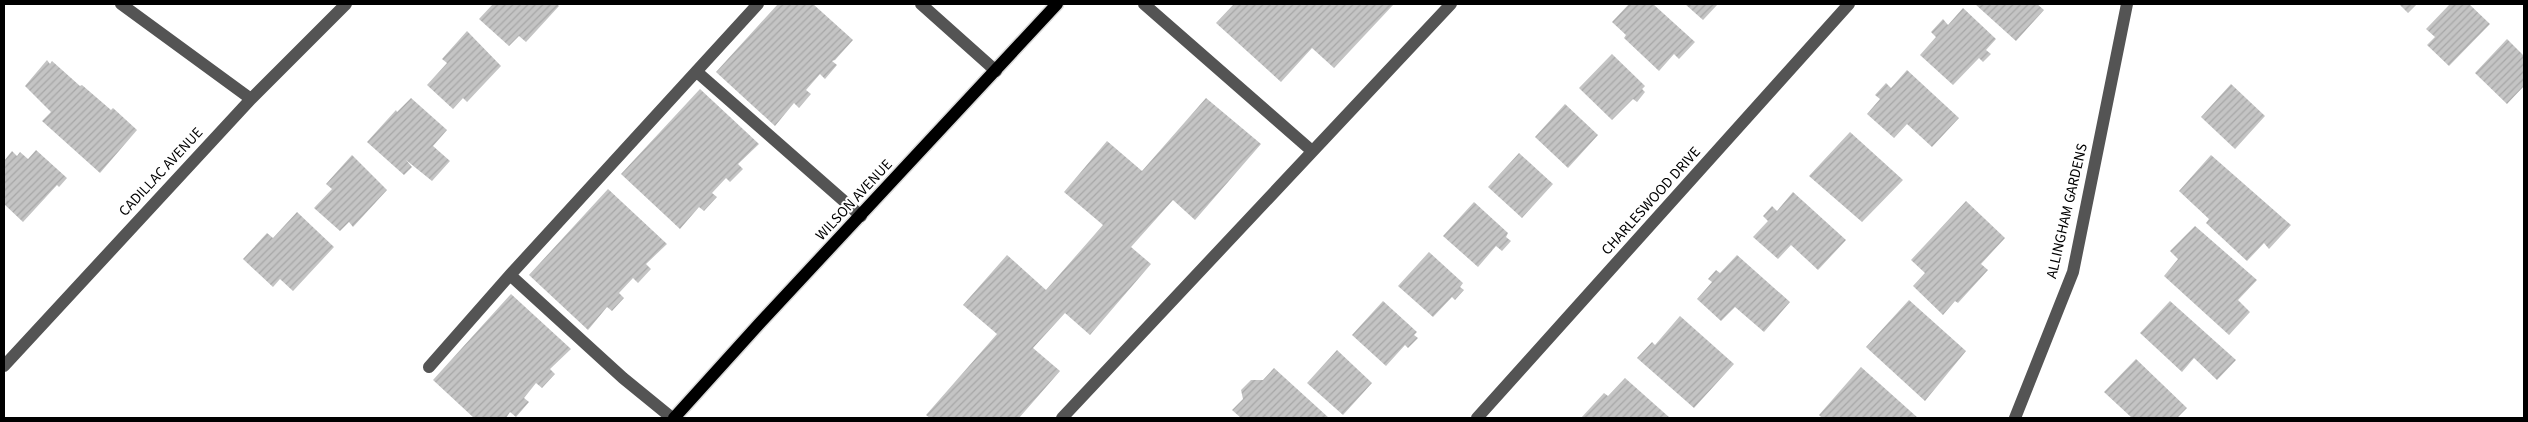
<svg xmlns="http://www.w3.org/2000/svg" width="2528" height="422" font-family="'Source Sans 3',sans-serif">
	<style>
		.building { fill: url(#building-hatch) }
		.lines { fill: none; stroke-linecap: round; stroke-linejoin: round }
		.major-casing { stroke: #dbdbdb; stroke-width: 15 }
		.minor { stroke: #545454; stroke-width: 12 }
		.major { stroke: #000; stroke-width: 12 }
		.labels { text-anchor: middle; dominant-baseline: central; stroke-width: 4; stroke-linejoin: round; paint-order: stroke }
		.street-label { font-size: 15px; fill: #000; stroke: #fff }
	</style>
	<defs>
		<pattern id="building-hatch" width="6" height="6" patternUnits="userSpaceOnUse" patternTransform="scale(1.25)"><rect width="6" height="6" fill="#c4c4c4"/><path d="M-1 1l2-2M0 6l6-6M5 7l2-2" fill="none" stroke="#a7a7a7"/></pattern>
	</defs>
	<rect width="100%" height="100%" fill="#fff"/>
	<path class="building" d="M493 4H557L559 6 526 42 519 36 509 46 479 19Z
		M778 4H813L853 40 835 60 832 61 837 65 825 79 820 74 806 90 811 94 799 108 794 103 775 126 716 72Z
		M1234 4H1394L1334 68 1312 48 1281 82 1216 23Z
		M1629 4H1653L1695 42 1679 59 1674 54 1659 71 1624 38 1626 35 1612 22Z
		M1685 4H1718L1703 20Z
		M1975 4H2037L2044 10 2016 41Z
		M2399 4H2417L2408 13Z
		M2450 4H2469L2490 24 2449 66 2427 45 2435 37 2426 29Z
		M1963 8 1996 39 1986 50 1991 54 1983 62 1979 58 1953 85 1920 55 1936 37 1931 32 1943 19 1948 25Z
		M467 31 501 66 467 102 463 98 453 109 427 85 447 63 442 59Z
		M2507 39 2524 56V86L2507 104 2475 73Z
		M1612 54 1645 86 1642 89 1645 92 1637 102 1633 99 1612 120 1579 88Z
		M47 60 50 64 52 61 80 86 82 85 111 110 113 108 137 130 100 173 42 121 51 112 25 86Z
		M1907 70 1959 118 1932 147 1907 124 1894 138 1867 114 1880 99 1875 95 1886 83 1891 88Z
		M2231 84 2265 116 2235 149 2201 117Z
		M700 89 759 144 738 164 743 169 730 182 726 178 712 193 717 197 704 211 699 207 680 229 621 174Z
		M411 98 447 130 433 146 450 161 432 181 406 160 412 167 404 175 367 142 396 110 397 112Z
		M1206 98 1261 144 1195 220 1173 200 1131 247 1151 264 1090 335 1065 313 1033 348 1060 371 1019 418H930L926 415 997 334 963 305 1007 255 1046 290 1103 225 1064 192 1107 141 1142 171Z
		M1565 104 1598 135 1568 168 1535 137Z
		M1850 132 1903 180 1862 222 1809 176Z
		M36 150 67 178 59 187 57 185 23 222 4 204V161L12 151 17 156 20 152 28 159Z
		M1519 153 1553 184 1522 218 1488 187Z
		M352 155 387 190 353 227 349 222 340 231 314 208 332 189 326 184Z
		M2211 155 2291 225 2269 249 2264 243 2247 261 2206 223 2209 219 2179 191Z
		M608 189 667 244 646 264 651 269 638 283 633 278 619 293 624 298 612 311 607 307 588 330 529 275Z
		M1793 192 1846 240 1818 270 1791 245 1778 259 1753 237 1768 221 1763 216 1772 206 1777 211Z
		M1966 201 2005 238 1981 264 1988 270 1958 303 1955 301 1943 315 1913 286 1925 273 1911 260Z
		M1474 202 1508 233 1506 237 1511 241 1502 251 1496 246 1478 267 1443 236Z
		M297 212 334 247 293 291 280 279 273 287 243 259 267 233 273 238Z
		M2195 226 2257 280 2238 300 2250 312 2229 335 2164 276 2178 259 2170 251Z
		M1429 252 1463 283 1460 287 1464 290 1455 300 1452 297 1433 317 1398 286Z
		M1737 255 1790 302 1764 332 1735 307 1721 321 1697 299 1712 282 1708 279 1716 270 1720 273Z
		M511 294 571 349 550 369 555 374 542 388 536 383 524 398 529 402 516 417 510 412 506 418H474L433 380Z
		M1909 300 1966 351 1925 401 1866 347Z
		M1383 301 1417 332 1414 335 1418 338 1408 348 1405 345 1386 366 1352 335Z
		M2170 301 2236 360 2217 380 2194 358 2182 372 2140 333Z
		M1680 316 1734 364 1694 408 1637 358 1652 342 1655 345Z
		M1337 350 1372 383 1343 415 1307 383Z
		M2136 359 2187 408 2177 418H2132L2104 392Z
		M1861 367 1918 418H1822L1819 415Z
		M1274 368 1329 418H1241L1232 410 1243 399 1241 390 1251 380H1263Z
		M1625 378 1670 418H1581L1604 393 1608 396Z"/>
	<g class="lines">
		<g class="major-casing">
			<path id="major" d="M674 418 759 324 1057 4"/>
		</g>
		<path class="minor" d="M121 4 251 99
			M921 4 996 71
			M1144 4 1312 151
			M697 72 861 216
			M510 275 623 378 672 418
			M4 366 251 99 346 4
			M429 367 510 275 758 4
			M1062 418 1451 4
			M1477 418 1849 4
			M2015 418 2073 272 2127 4"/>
		<use href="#major" class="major"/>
	</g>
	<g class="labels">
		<g class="street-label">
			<text transform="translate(161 172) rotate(-47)">CADILLAC AVENUE</text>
			<text transform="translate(854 200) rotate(-47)">WILSON AVENUE</text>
			<text transform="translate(1651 201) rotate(-48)">CHARLESWOOD DRIVE</text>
			<text transform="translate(2067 211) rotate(-77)">ALLINGHAM GARDENS</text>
		</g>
	</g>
	<rect width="2528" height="422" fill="none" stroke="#000000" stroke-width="10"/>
</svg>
